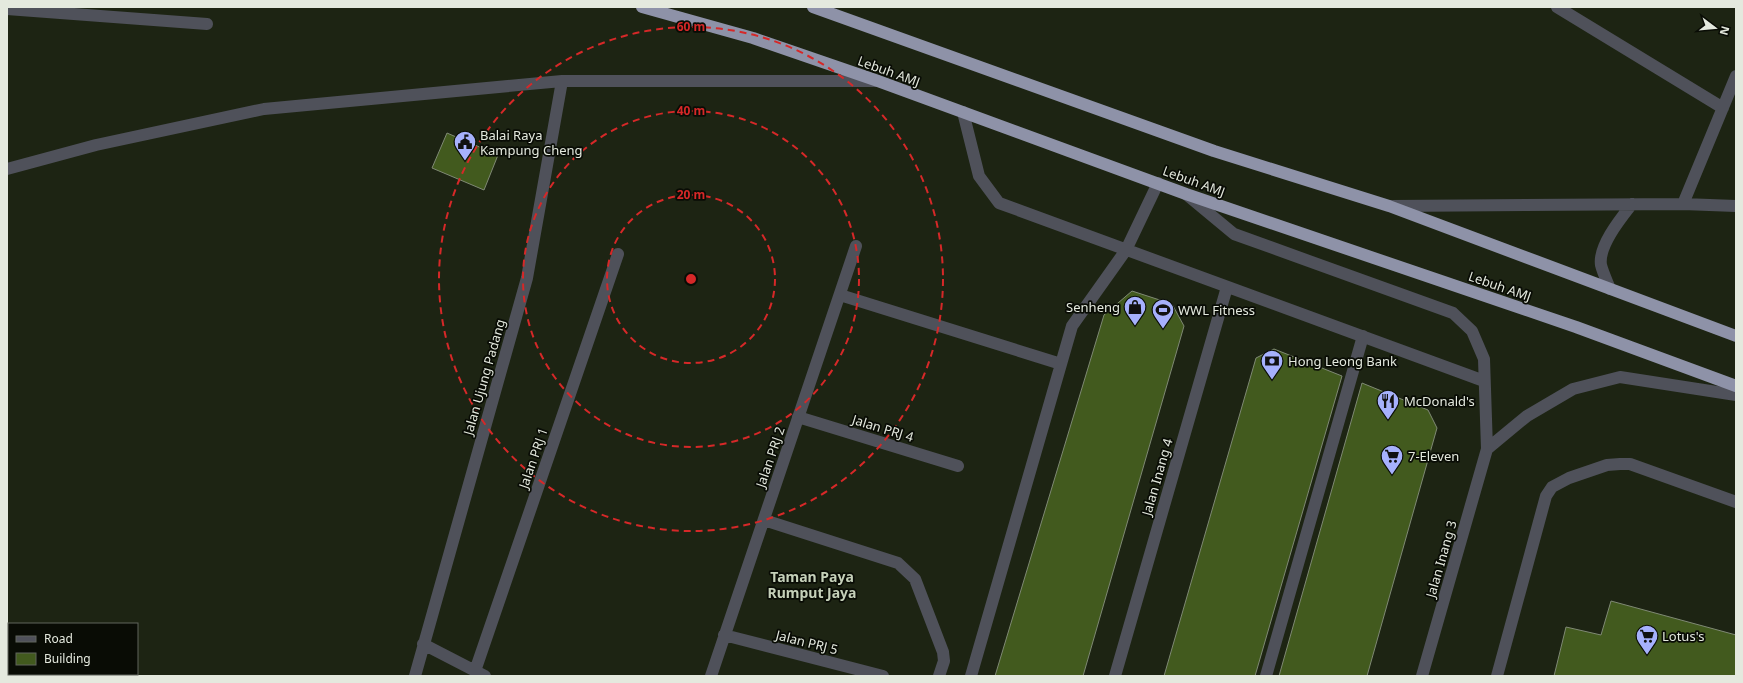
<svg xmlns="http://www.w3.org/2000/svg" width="1743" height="683" font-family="'Noto Sans',sans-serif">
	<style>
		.building { fill: #425a1e; stroke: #7f8974 }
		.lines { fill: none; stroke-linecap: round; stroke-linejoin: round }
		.minor { stroke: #4f515a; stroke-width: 12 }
		.highway { stroke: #8e92a8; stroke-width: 12 }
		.ring { fill: none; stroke: #d62828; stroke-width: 2; stroke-dasharray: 7 5 }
		.labels { text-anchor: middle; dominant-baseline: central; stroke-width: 3.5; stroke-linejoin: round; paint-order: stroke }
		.street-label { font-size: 13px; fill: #e4e9de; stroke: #090c05 }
		.poi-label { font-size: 13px; fill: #e4e9de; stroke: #090c05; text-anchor: start }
		.neighbourhood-label { font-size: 14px; font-weight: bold; fill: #c5d0b9; stroke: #090c05 }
		.centre { fill: #d62828; stroke: #090c05; stroke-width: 2 }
		.ring-label { font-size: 12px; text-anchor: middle; font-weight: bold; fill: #d62828; stroke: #090c05; stroke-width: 3.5; stroke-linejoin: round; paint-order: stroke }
	</style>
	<rect width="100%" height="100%" fill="#1d2413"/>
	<path class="building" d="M447 133 498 155 484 190 432 168Z
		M1132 291 1172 304 1184 326 1083 676H995L1104 315Z
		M1274 349 1342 376 1255 676H1164L1256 358Z
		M1362 383 1428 410 1437 428 1367 676H1279Z
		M1611 601 1736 635V676H1554L1566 627 1601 635Z"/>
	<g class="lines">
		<path class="minor" d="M1557 7 1723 108
			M7 9 207 24
			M963 112 979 176 999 203 1484 381
			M7 169 96 145 264 109 562 81H878
			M1187 195 1234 234 1453 313 1472 331 1484 359 1487 449 1422 676
			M1683 204 1736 76
			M1390 206 1683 204 1736 206
			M1610 289C1607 281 1603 273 1601 265 1598 246 1621 218 1632 204
			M840 295 1061 364
			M798 417 958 466
			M1487 449 1527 416 1573 389 1620 377 1736 395
			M764 520 898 563 915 579 943 652 944 661 939 676
			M724 635 883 676
			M423 644 485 676
			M475 671 618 254
			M415 676 527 278 562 81
			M711 676 856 246
			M971 676 1072 326 1126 250 1158 183
			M1115 676 1227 287
			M1266 676 1363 336
			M1497 676 1546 496 1552 487 1569 478 1607 465 1620 464H1630L1736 502"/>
		<path class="highway" d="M642 7 753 38 878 81 1186 194 1576 327 1736 386
			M813 7 1214 151 1389 206 1736 336"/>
	</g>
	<g class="ring">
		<circle cx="691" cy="279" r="84"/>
		<circle cx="691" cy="279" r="168"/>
		<circle cx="691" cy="279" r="252"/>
	</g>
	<defs>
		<g id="civic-pin" transform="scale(1.15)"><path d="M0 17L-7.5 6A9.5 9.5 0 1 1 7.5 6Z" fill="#a6b1fc" stroke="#090c05"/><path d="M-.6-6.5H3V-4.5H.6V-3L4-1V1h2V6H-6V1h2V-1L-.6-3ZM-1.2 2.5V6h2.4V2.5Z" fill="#111"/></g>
		<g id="shop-pin" transform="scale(1.15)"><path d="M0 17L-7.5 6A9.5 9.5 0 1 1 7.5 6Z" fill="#a6b1fc" stroke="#090c05"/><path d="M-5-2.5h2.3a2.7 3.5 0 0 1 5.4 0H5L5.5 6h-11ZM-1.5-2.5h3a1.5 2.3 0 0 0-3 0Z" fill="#111"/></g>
		<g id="stadium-pin" transform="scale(1.15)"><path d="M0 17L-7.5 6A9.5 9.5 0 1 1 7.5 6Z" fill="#a6b1fc" stroke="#090c05"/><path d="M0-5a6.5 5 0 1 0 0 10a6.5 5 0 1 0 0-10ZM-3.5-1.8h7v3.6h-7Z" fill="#111"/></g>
		<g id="bank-pin" transform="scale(1.15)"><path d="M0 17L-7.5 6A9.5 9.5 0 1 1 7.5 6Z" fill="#a6b1fc" stroke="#090c05"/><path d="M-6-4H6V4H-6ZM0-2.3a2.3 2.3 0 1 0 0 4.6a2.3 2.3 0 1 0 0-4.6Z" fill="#111"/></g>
		<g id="restaurant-pin" transform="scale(1.15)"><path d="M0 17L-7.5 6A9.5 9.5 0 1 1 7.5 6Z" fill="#a6b1fc" stroke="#090c05"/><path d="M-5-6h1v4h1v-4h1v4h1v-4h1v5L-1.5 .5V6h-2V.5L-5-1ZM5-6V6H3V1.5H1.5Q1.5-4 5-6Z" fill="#111"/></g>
		<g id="supermarket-pin" transform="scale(1.15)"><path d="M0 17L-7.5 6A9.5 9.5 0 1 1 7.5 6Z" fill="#a6b1fc" stroke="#090c05"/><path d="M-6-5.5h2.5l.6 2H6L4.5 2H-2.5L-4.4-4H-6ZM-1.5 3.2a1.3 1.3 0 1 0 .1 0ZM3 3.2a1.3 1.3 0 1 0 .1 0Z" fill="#111"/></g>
	</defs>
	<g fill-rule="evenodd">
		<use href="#civic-pin" x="465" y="142"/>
		<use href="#shop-pin" x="1135" y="307"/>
		<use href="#stadium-pin" x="1163" y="310"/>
		<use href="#bank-pin" x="1272" y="361"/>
		<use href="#restaurant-pin" x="1388" y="401"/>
		<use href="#supermarket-pin" x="1392" y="456"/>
		<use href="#supermarket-pin" x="1647" y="636"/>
	</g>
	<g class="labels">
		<g class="street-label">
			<text transform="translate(889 71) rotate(20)">Lebuh AMJ</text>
			<text transform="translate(1194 181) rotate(20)">Lebuh AMJ</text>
			<text transform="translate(1500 286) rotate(19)">Lebuh AMJ</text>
			<text transform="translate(484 377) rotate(-74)">Jalan Ujung Padang</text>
			<text transform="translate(883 428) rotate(17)">Jalan PRJ 4</text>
			<text transform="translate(770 457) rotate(-71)">Jalan PRJ 2</text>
			<text transform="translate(533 458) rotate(-71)">Jalan PRJ 1</text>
			<text transform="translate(1157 477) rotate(-74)">Jalan Inang 4</text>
			<text transform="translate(1441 559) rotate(-74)">Jalan Inang 3</text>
			<text transform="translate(807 642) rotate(14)">Jalan PRJ 5</text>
		</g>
		<g class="poi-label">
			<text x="480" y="135">Balai Raya<tspan x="480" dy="15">Kampung Cheng</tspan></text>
			<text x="1120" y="307" text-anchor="end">Senheng</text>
			<text x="1178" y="310">WWL Fitness</text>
			<text x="1288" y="361">Hong Leong Bank</text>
			<text x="1404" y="401">McDonald's</text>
			<text x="1408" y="456">7-Eleven</text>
			<text x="1662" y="636">Lotus's</text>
		</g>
		<g class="neighbourhood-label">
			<text x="812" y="576">Taman Paya<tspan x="812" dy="16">Rumput Jaya</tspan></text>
		</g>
	</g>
	<circle cx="691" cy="279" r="6" class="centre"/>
	<g class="ring-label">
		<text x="691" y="31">60 m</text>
		<text x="691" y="115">40 m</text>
		<text x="691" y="199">20 m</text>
	</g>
	<rect width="1743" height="683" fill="none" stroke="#e4e9de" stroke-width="16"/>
	<rect x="8" y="623" width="130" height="52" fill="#090c05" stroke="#61645c"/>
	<rect x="16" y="636" width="20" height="6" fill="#4f515a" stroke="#61645c"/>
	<text x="44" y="643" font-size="12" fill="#e4e9de">Road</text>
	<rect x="16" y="653" width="20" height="12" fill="#425a1e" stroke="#61645c"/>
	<text x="44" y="663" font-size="12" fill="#e4e9de">Building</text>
	<g transform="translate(1715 28) rotate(106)" stroke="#090c05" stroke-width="3" paint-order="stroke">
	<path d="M0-3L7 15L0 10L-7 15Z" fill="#e4e9de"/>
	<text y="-6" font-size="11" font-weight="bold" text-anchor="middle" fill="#e4e9de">N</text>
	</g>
</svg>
